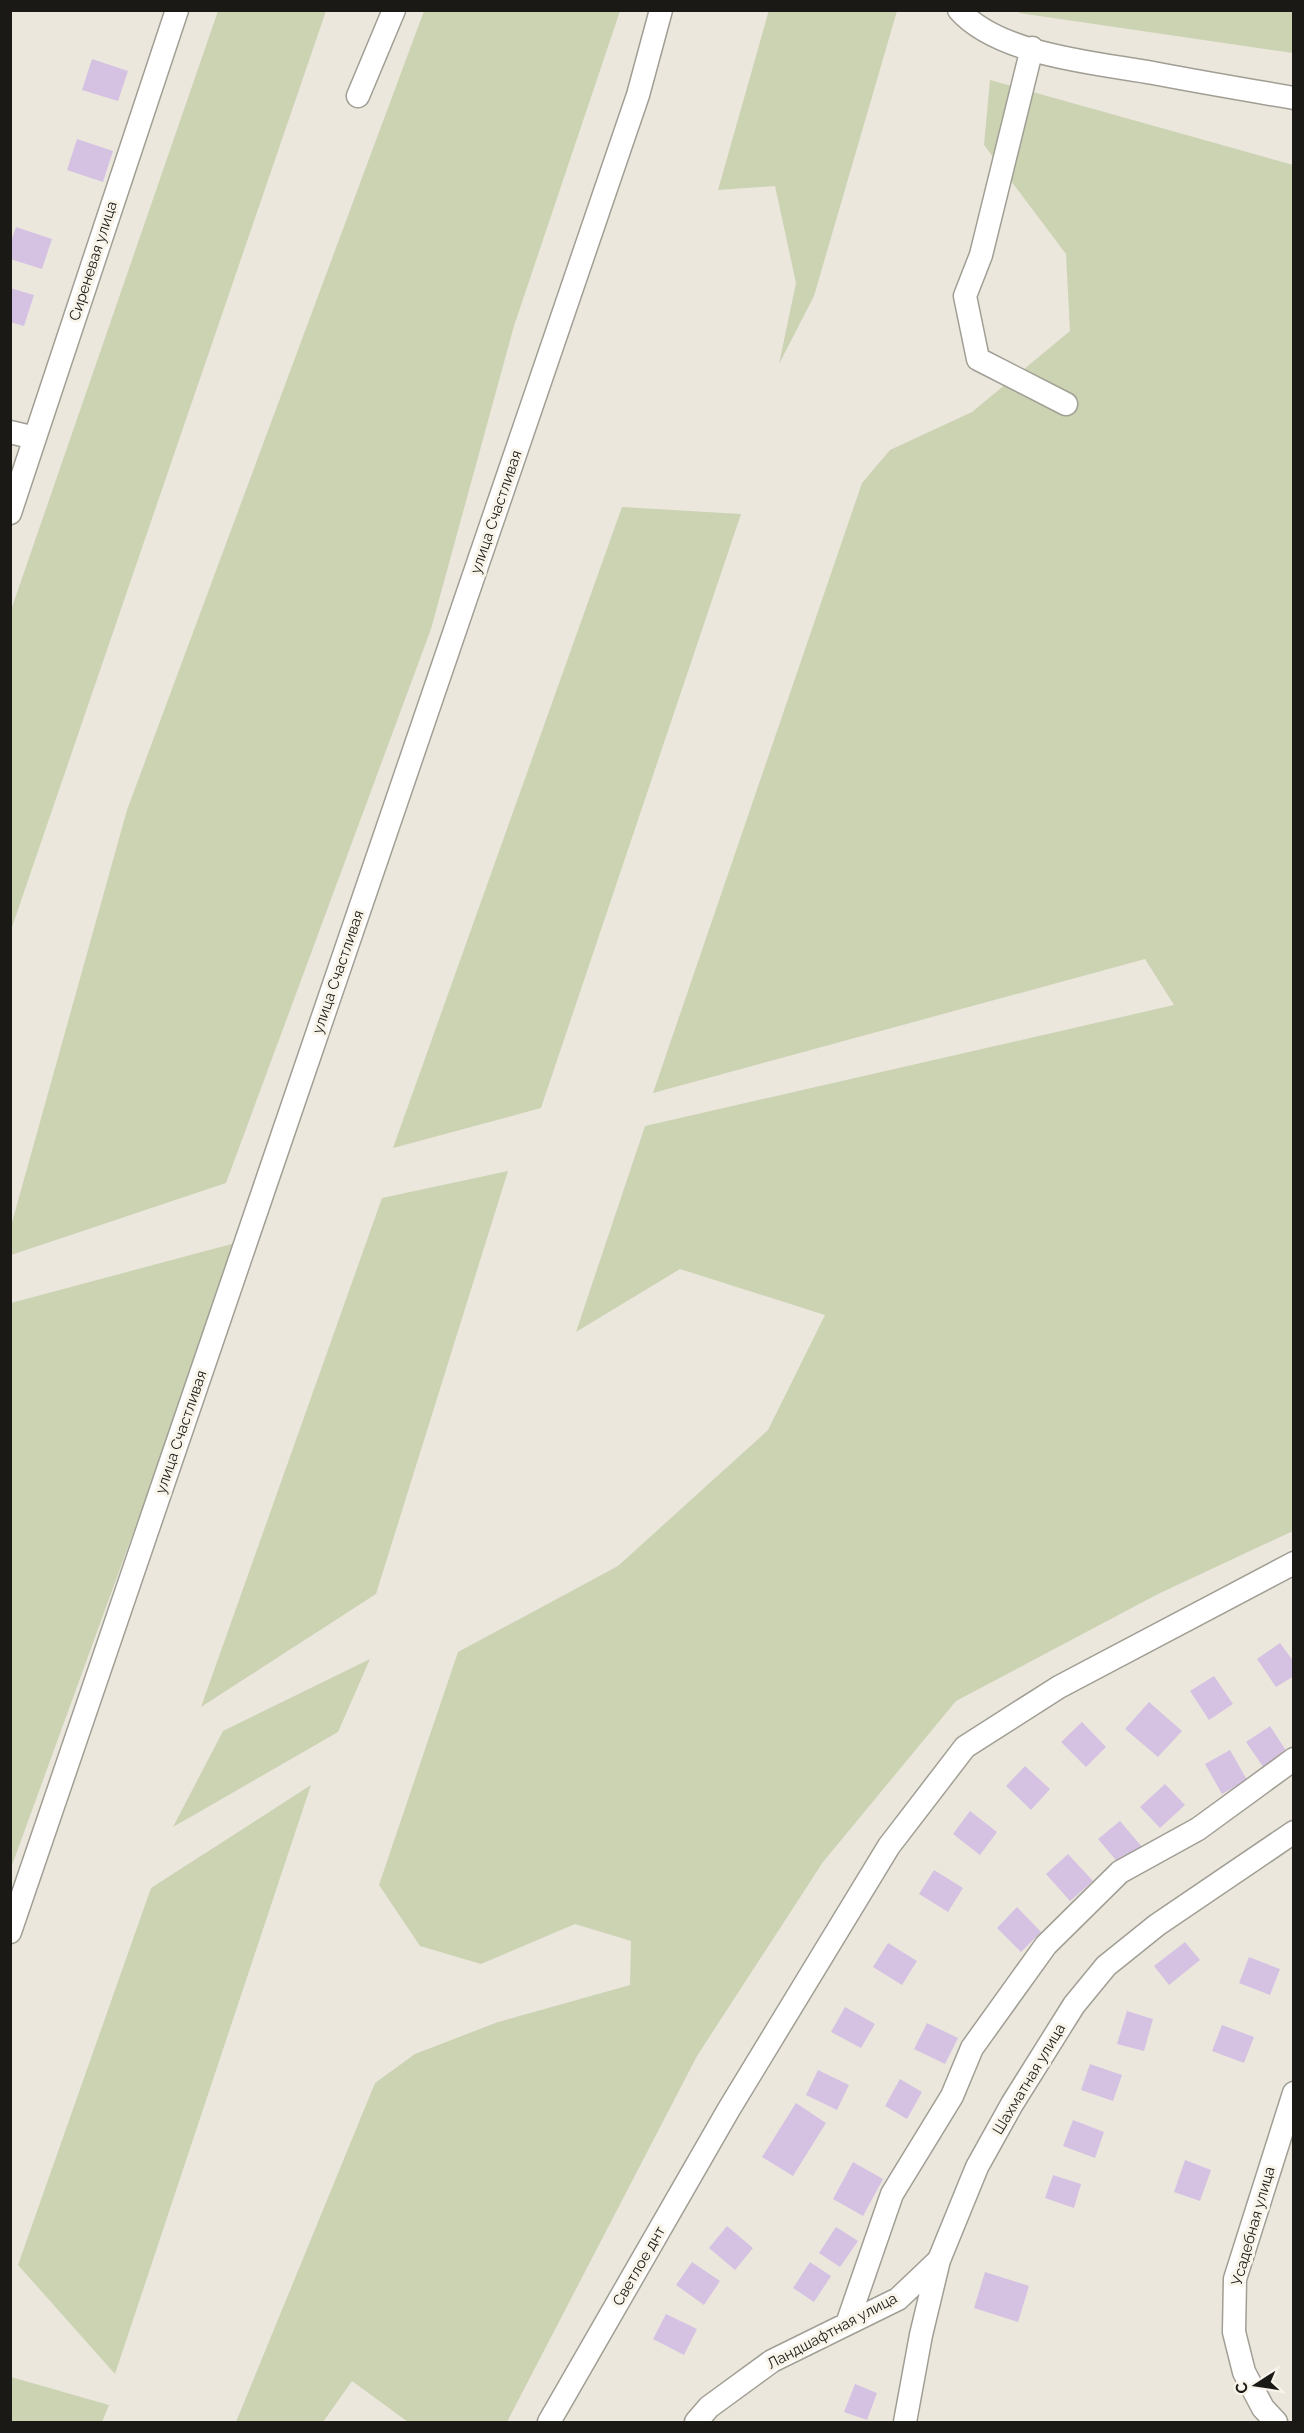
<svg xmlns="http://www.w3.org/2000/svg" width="1304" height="2433" font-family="Raleway,sans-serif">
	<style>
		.green { fill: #ccd3b3 }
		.building { fill: #d5c2e3 }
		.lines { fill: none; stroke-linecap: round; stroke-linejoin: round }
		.minor-casing { stroke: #a19e94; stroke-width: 25 }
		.minor { stroke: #fff; stroke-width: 22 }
		.labels { text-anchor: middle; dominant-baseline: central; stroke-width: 6; stroke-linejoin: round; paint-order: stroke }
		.street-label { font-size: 15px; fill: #1a1915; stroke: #f8f4ea }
	</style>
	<rect width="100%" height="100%" fill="#ebe7dd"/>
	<path class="green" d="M769 10 897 11 814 296 779 364 796 283 775 186 718 190Z
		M218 11H326L11 930V610Z
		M424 11H620L514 326 431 629 226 1183 11 1255V1226L127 810Z
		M1019 11H1293V53L1019 13Z
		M990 80 1293 165V1531L1158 1594 956 1701 823 1862 697 2056 507 2422H408L352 2381 323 2422H236L375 2083 415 2054 498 2022 630 1985 631 1941 575 1924 481 1964 420 1946 379 1885 458 1652 618 1566 768 1430 825 1315 680 1269 576 1332 645 1126 1174 1005 1145 959 653 1093 862 483 890 450 972 412 1070 331 1066 254 984 145Z
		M622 507 741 514 541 1108 393 1148Z
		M508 1171 376 1594 201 1707 382 1198Z
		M239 1242 11 1868V1303Z
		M370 1659 338 1732 173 1827 223 1731Z
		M311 1785 115 2374 18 2265 151 1888Z
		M10 2377H11L109 2405 102 2422H11Z"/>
	<path class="building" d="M92 59 128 71 118 101 82 90Z
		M77 139 113 151 103 182 67 170Z
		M16 227 52 239 42 269 10 259V244Z
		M10 288 34 295 24 326 10 322Z
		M1280 1643 1294 1662V1676L1276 1687 1257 1659Z
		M1214 1676 1233 1704 1209 1720 1190 1691Z
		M1149 1702 1182 1731 1158 1757 1125 1729Z
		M1082 1722 1106 1747 1086 1767 1061 1742Z
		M1270 1726 1289 1755 1266 1771 1246 1742Z
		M1230 1750 1247 1780 1222 1794 1205 1764Z
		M1025 1766 1050 1789 1031 1810 1006 1786Z
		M1165 1784 1185 1805 1160 1828 1140 1807Z
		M970 1811 997 1832 980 1855 953 1834Z
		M1120 1821 1142 1847 1120 1865 1098 1839Z
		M1068 1854 1093 1881 1070 1901 1046 1874Z
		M934 1870 963 1888 948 1912 919 1894Z
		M1017 1907 1041 1932 1021 1952 997 1928Z
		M1185 1942 1200 1960 1169 1985 1154 1966Z
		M888 1943 917 1961 902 1985 873 1967Z
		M1249 1957 1280 1969 1270 1995 1239 1983Z
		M845 2007 875 2024 861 2048 831 2032Z
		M1127 2011 1153 2019 1144 2051 1117 2044Z
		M927 2023 958 2038 945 2064 914 2049Z
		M1222 2025 1254 2037 1244 2063 1212 2051Z
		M1090 2064 1122 2075 1113 2101 1081 2090Z
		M818 2070 849 2085 837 2110 806 2095Z
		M900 2079 922 2092 907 2119 885 2106Z
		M796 2103 826 2123 793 2176 762 2157Z
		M1073 2120 1104 2132 1095 2158 1063 2146Z
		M1185 2160 1211 2170 1200 2201 1174 2192Z
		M853 2162 883 2179 863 2216 833 2199Z
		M1053 2175 1081 2184 1074 2208 1045 2198Z
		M727 2226 753 2248 735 2270 709 2248Z
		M836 2227 858 2241 840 2267 819 2253Z
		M692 2262 720 2281 704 2305 676 2285Z
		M810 2262 831 2276 814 2302 793 2288Z
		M985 2272 1029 2286 1018 2322 974 2308Z
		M666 2314 697 2329 684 2355 653 2339Z
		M855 2384 877 2393 867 2420 844 2412Z"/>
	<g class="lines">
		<g class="minor-casing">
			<path id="minor" d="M959 10C999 55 1096 63 1153 73 1200 82 1247 90 1294 98
				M1032 48 981 255 965 296 978 359 1066 404
				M358 96 394 10
				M10 432 35 438
				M10 513 177 10
				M10 1932 638 95 661 10
				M847 2324 892 2194 952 2096 972 2048 1046 1945 1120 1872 1198 1829 1294 1759
				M549 2422 729 2109 889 1846 965 1747 1059 1687 1294 1563
				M696 2422 709 2407 772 2361 898 2299 939 2260
				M905 2422 921 2335 939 2260 977 2167 1012 2104 1074 2005 1106 1966 1157 1925 1294 1832
				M1276 2422 1263 2408 1244 2372 1234 2332 1235 2279 1294 2093"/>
		</g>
		<use href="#minor" class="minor"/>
	</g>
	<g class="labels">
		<g class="street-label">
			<text transform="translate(93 261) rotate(-72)">Сиреневая улица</text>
			<text transform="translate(496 512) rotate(-71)">улица Счастливая</text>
			<text transform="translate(338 972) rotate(-71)">улица Счастливая</text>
			<text transform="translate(181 1432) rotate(-71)">улица Счастливая</text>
			<text transform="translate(1029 2079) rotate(-59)">Шахматная улица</text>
			<text transform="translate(1253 2226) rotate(-74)">Усадебная улица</text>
			<text transform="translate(639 2266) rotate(-60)">Светлое днт</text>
			<text transform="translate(832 2331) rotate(-28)">Ландшафтная улица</text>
		</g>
	</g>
	<rect width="1304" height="2433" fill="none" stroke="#1a1915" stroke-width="24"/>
	<g transform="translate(1256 2385) rotate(258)" stroke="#f8f4ea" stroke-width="4.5" paint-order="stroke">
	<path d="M0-4.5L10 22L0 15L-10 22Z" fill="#1a1915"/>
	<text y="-9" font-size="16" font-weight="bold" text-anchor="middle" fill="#1a1915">С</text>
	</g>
</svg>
